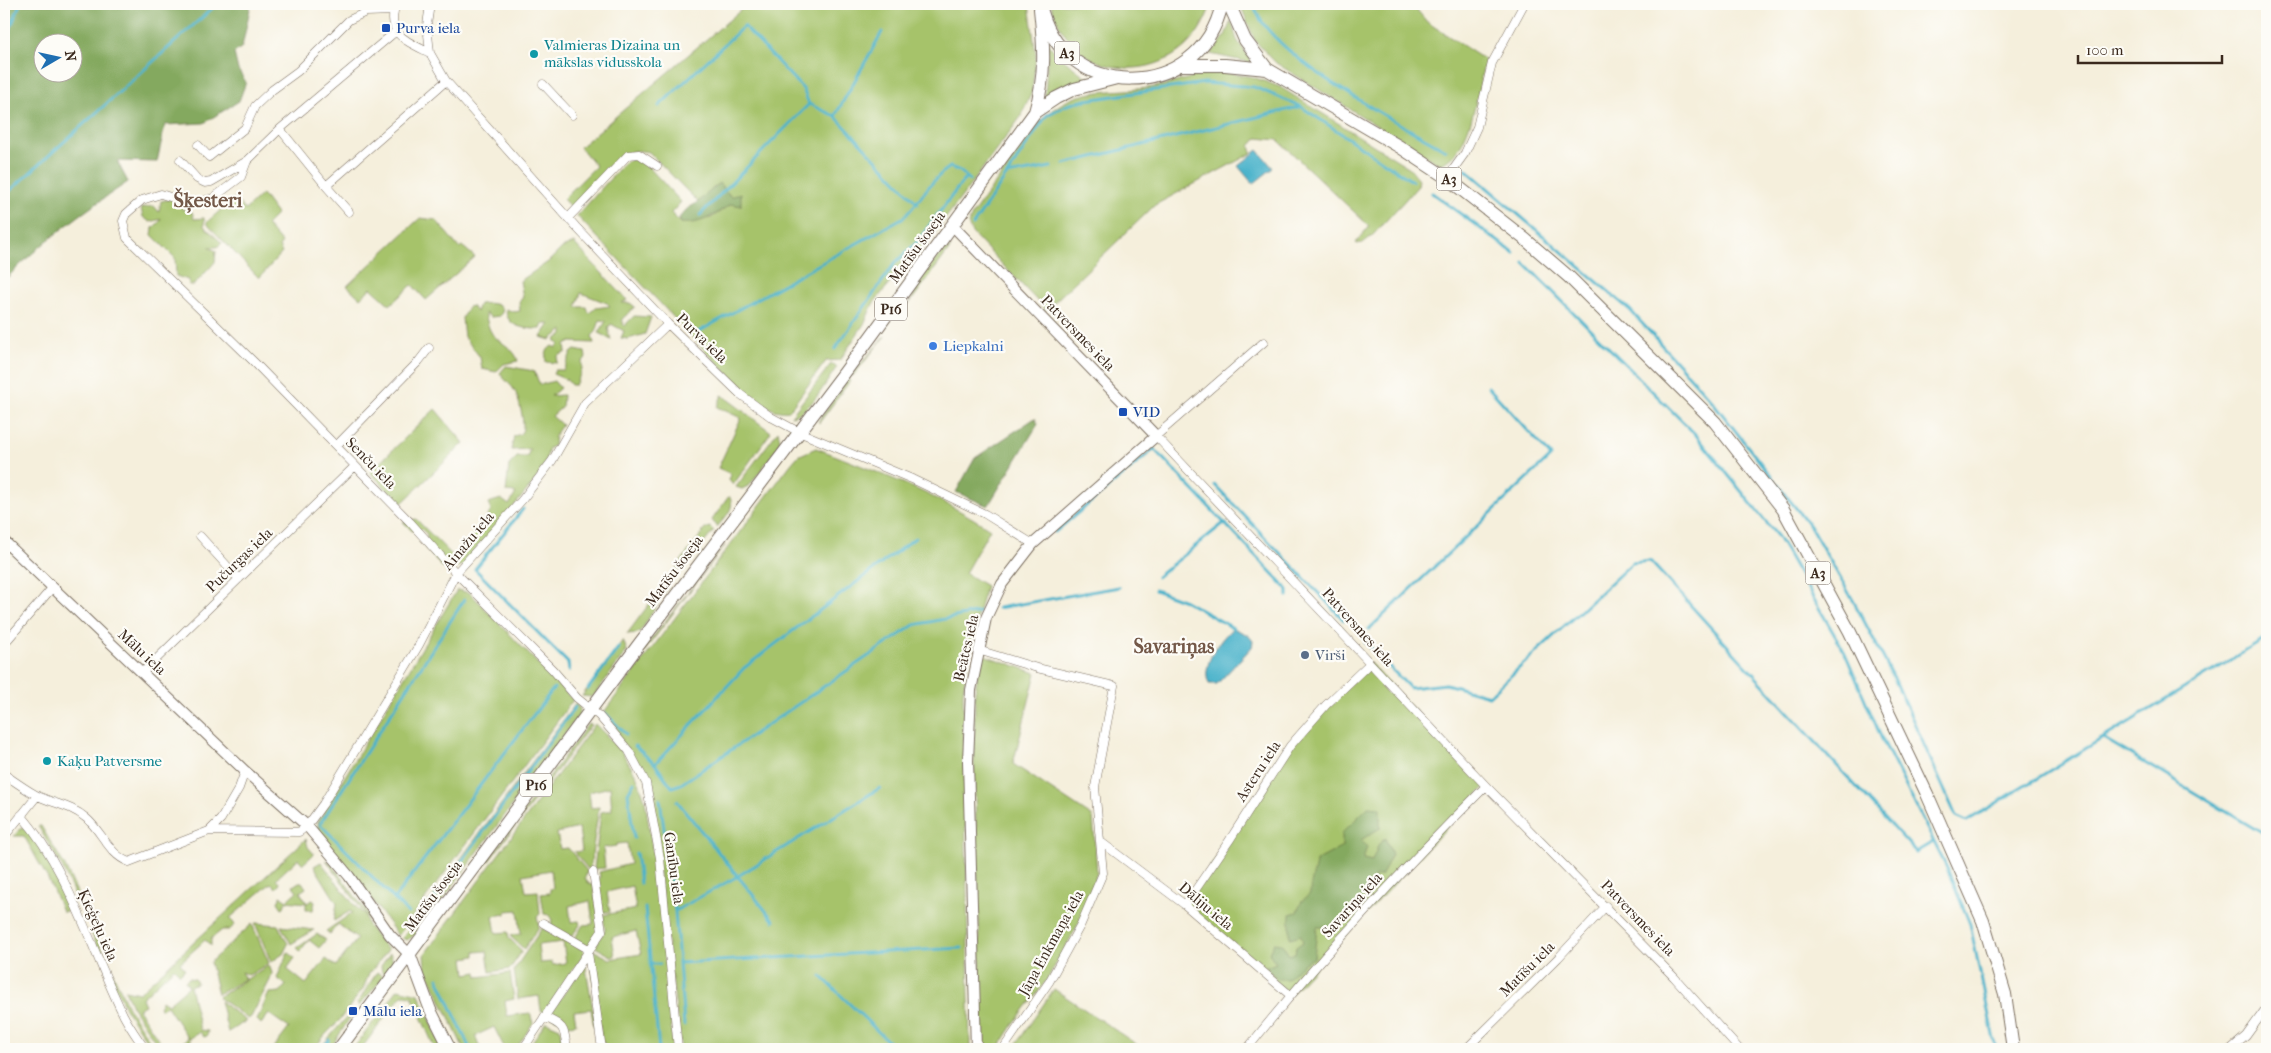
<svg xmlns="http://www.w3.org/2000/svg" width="2271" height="1053" font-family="'IM FELL French Canon',serif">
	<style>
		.green { fill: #a6c36a; stroke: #707644; fill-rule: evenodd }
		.forest { fill: #84a95e; stroke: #606a3e; fill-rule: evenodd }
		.water { fill: #4cb3cb; stroke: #446e74 }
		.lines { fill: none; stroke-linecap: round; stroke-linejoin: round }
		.stream { stroke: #4cb3cb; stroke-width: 3 }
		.minor-casing { stroke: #7c6f60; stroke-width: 9 }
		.tertiary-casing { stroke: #7c6f60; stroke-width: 12 }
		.secondary-casing { stroke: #7c6f60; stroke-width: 13 }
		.primary-casing { stroke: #7c6f60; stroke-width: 14 }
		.trunk-casing { stroke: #7c6f60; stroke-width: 14 }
		.minor { stroke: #fff; stroke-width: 8 }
		.tertiary { stroke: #fff; stroke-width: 10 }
		.secondary { stroke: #fff; stroke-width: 11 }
		.primary { stroke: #fff; stroke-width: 12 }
		.trunk { stroke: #fff; stroke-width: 12 }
		.transit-dot { fill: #1a4fb4; stroke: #fdfcf7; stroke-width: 2 }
		.culture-dot { fill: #0f9aa8; stroke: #fdfcf7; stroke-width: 2 }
		.shop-dot { fill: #3f7fe0; stroke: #fdfcf7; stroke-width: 2 }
		.service-dot { fill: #5c6f8a; stroke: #fdfcf7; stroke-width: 2 }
		.labels { text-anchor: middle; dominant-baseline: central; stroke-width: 4.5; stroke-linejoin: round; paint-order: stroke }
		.shield { fill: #fdfcf7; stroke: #75695f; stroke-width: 1 }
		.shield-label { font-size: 14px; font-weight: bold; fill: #3b2a1e }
		.transit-label { font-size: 15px; fill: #164399; stroke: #fdfcf7; text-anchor: start }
		.culture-label { font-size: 15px; fill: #0d838f; stroke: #fdfcf7; text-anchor: start }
		.street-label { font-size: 15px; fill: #3b2a1e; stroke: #fdfcf7 }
		.shop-label { font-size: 15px; fill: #366cbe; stroke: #fdfcf7; text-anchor: start }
		.service-label { font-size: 15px; fill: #4e5e75; stroke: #fdfcf7; text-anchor: start }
		.district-label { font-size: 20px; font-weight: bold; fill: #735848; stroke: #fdfcf7 }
	</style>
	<rect width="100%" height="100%" fill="#fdfcf7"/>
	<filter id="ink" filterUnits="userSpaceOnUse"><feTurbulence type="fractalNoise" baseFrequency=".02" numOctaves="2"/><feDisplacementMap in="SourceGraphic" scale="10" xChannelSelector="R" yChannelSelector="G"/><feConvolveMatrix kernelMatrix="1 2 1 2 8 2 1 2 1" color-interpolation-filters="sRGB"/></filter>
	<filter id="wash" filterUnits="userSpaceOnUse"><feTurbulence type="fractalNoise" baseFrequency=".0096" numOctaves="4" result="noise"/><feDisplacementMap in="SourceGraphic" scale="20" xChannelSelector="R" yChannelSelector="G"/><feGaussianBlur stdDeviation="1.12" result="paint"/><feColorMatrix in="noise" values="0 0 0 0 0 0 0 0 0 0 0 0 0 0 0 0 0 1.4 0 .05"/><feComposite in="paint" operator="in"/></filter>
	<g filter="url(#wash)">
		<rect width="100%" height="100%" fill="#f5efdc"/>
		<path class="green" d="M739 4H1029L1036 55 1032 92 1020 118 920 253 902 276 890 283 873 304 864 324 840 360 826 361 789 411C771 414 756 399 742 389L577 216 626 161 634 159 644 162 681 202 671 213 681 223 711 218 731 204V197L719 183 698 202 649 152C642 151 636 150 630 152 616 156 583 197 572 209L563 199 596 166 580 147 742 9Z
			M1051 4H1211C1186 89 1073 90 1051 4Z
			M1240 4H1412L1427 22 1485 60C1478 88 1471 155 1440 164L1432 160 1276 63 1255 41Z
			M1231 21 1237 40 1253 63 1210 54 1224 38Z
			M1048 44 1061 58 1087 78 1045 98Z
			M1216 71 1253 77 1280 87 1410 168 1419 179 1418 186 1371 237 1362 243 1357 244 1356 243 1369 226 1278 140 1257 138 1250 146 1252 153 1155 205 1046 310 972 233 968 224 972 215 1041 120C1077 85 1103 94 1148 88 1171 85 1193 76 1216 71Z
			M262 194 277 214 266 225 282 243 279 247 282 253 259 278 206 223 234 198 245 210Z
			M171 199 182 204V209L192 212 194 219 204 218V226L222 243 217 247H209L216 251 215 262 194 285H189L188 280 176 276 175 258 152 235 153 228 162 219 150 222 143 217 141 208 154 206 159 212 161 201Z
			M420 218 436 220 459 248 462 246 475 257 426 300 412 285 390 305 371 288 360 298 347 286Z
			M574 243 627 300 621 303H630L635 307 622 319 624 326 634 316 651 317 645 334 628 339 621 338 624 331 611 324 608 328 611 340 599 333 606 321 600 320 596 332 592 336 594 343 571 342 565 345 566 352 558 356 557 363 546 362C545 355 546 350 552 346L556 348 559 344 555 340 563 334V330L550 340 541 337 550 324H543L541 329C526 329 506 328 506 309L514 312 520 311 519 302 523 297 520 281 548 262 562 248ZM581 293 607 303 610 306 596 308 589 313 587 307H576Z
			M951 247 909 304C916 289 935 252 951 247Z
			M479 304C488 303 498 302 503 310L500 316 491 317 485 313C487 320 488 330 494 336 502 344 515 349 518 361L504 364 496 372 482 369 480 357 464 337 462 318 468 307 472 306 476 312Z
			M885 336 853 376 851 375Z
			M575 350 585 352 586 358 582 362C583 371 579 377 575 385H571L567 380 553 374 555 370H564L571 353Z
			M831 364 837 367C825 383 811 413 791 416Z
			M506 366 534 371 540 385 554 381 560 388 551 396 563 395 562 407 552 416 562 425 555 435 554 446 549 448 545 463 537 478 466 565 443 568 425 548 427 534 421 529 412 531 403 522 416 519 454 557 480 527 491 511 488 503 501 499 509 505 516 493 506 492 509 465 517 457H527L530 449 511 450 514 436C517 435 519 435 521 433 527 427 518 397 515 391 511 384 504 380 500 373Z
			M848 379 850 381 819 423V420Z
			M722 395 771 432 733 485 729 480 731 474 718 468 741 418 717 407Z
			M435 409 464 443 401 504 370 472Z
			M778 431 780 440 777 448 750 485 742 489 736 487Z
			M816 448C875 471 936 494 990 529L965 573 986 586 971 638 963 694 970 1049H681L647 779 601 716 791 464 798 456Z
			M729 496C737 508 724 518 717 527L712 520Z
			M710 527 714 531 680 571 676 568 705 529Z
			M725 545 636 662 635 660Z
			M664 584 668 587 642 629 638 633 627 634Z
			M457 590 470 593 573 700 398 936 354 874 323 840 318 828V821Z
			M623 640 627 651 595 694 592 697 582 696Z
			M981 654 1036 673 1013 764 1093 817 1097 873 1079 923 1047 980 1017 1019 998 1049H983L974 762 975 691Z
			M1370 663 1486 786 1290 995 1185 905 1290 746Z
			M576 703 580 709 579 715 417 934 407 940 402 938Z
			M588 724 591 725 486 865 485 864Z
			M595 724 620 749 637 777 645 800 661 906 673 1049H603L590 954 593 950 610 959 641 954 636 931 612 937 615 956H611L595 947 605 930 603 915 636 909 632 886 607 892 610 912H602L597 884 600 876 599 872 630 864 627 843 616 844V846L603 848 605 868 594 869 601 812 612 810 610 787 589 792 591 808 599 807 590 868 588 869 574 852 582 851 579 828 557 833 560 849 568 848 587 871 585 878 588 883 593 885C595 903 607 934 588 946L574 939 583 925 593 924 590 901 569 906 571 922 579 921 580 925 571 937 551 926 552 920 549 915 544 914 541 894 550 893V889L553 888 551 870 523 875 526 892 538 891 540 914 537 917 539 927 524 949 511 937 512 935 521 934 518 910 506 911V914L493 916 496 933 508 932 509 938 522 951 510 969 490 972 487 951 475 952V956L464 958 466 974 477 972 478 977 510 973 514 999 505 1001 507 1016 530 1013 533 1023 516 1049H505L494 1027 475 1036 481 1049H464L425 967 424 955Z
			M38 826H41L65 866 81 901 79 905 62 867Z
			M22 827C38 833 62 891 70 909L64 912 62 911 48 879 24 836H14Z
			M306 839 308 847 314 854 303 864 298 859 276 879 280 884 276 888 271 883 230 918 235 925 229 930H222L211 939V946L205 940 180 963 185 969 180 974 174 968 142 998 145 1005 138 1009 165 1049H160L132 1006 125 990 139 993Z
			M326 860 330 862 391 945 389 947Z
			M321 862 355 906 365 915 368 926 388 950 369 974 363 989 338 1022 325 1035 314 1049H273L289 1028 269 1014 261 1024 257 1020 269 993 280 992 286 985 277 978 288 952 295 958 287 969 306 984 326 959 336 966 357 939 338 924 330 934 326 931 352 913 350 911 334 921 337 903 314 866Z
			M299 882H302L306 888 300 892 307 903 313 900 315 902 313 910H306V903L286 901 284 907 282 908 278 902 281 896 287 900 297 891 293 886Z
			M255 923 278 925 288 944 283 954 271 962Z
			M252 924 269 963 249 975 241 972 245 979 218 994 210 962Z
			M92 926 129 1009 155 1049H152L125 1008 91 932Z
			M281 926 314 930 291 944Z
			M542 928 584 950V954L545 1012 541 1011 539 996 518 999 514 970ZM563 942 566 963 553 965 552 962 540 963 538 945Z
			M317 934 326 940 319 948 309 940 300 951 297 948Z
			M390 953 393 961 385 974 382 972 381 966Z
			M585 963 596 1026 594 1027 591 1009 574 1011 576 1024 568 1025 549 1015Z
			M269 965 272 973 270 980 251 1017 248 1019 218 997Z
			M377 972 384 977 359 1006 357 1004Z
			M189 978 195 979 197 983 190 986 200 1030 208 1031 207 1036 204 1037 200 1032 189 1039 192 1045 188 1046 183 1042 188 1038 167 1006 161 1009 159 1007 162 1000 168 1004 189 986 185 981Z
			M398 989 419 994 443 1049H435L412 996 402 995 361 1049H353Z
			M1054 989 1139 1046 1137 1049H1013Z
			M220 1001 246 1021 228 1032Z
			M348 1016 350 1018 330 1049H319Z
			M546 1022 560 1028 563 1048 557 1046V1049H527Z"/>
		<path class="forest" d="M4 4H251L242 47 234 53 238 70 246 82 239 101 204 123 165 125 157 162 117 161 128 182C83 212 41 242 4 281ZM42 42H72V72H42Z
			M719 183 731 197 741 193V206L731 204C715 215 701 225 681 223L679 218 687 209 698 202Z
			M1035 418 1038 424 988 506 956 492 975 458Z
			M1368 807 1380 808V828L1361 840 1367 847 1363 859 1372 861 1379 844 1385 838 1392 854 1382 875 1374 877 1375 888 1363 899 1359 907 1334 927H1317L1314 958 1304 963 1287 979H1277L1266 967 1276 963 1269 953 1274 943 1282 944 1289 955 1295 953 1296 947 1303 942 1301 935 1290 938V914L1297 912 1302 901 1310 894C1310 882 1315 873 1316 861L1342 847V833Z"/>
		<path class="water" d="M1258 150 1273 168 1253 184 1238 166Z
			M1233 628 1248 635 1253 641 1252 647 1217 684H1209C1200 666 1220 639 1233 628Z"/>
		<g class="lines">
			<path class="stream" d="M1254 4C1263 53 1402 125 1446 150
				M4 44 20 4
				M659 106 744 26 803 89 809 104 835 116 918 204
				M835 116 882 32
				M1064 164 1299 107
				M1463 167 1630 310 1712 401 1810 526 1854 602 1894 678 1956 816 1967 821 2267 638
				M1007 175 1051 167
				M1432 193 1514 253
				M4 196 217 4
				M700 215 809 104
				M973 225 1047 115 1067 105 1086 100 1205 83 1254 87 1300 106 1412 181
				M1524 263 1696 435 1778 537 1845 653 1881 737 1946 866 1970 924 1995 1045
				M698 332 904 217C920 201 931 179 950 167L960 171 970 180
				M835 349 895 263 917 242 966 177
				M1215 485 1344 620
				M523 509 475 569 568 663 569 670
				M1055 532 1154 449 1288 590V596
				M1157 577 1224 523
				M1155 590 1185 601 1233 628
				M998 608 1119 587
				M1369 629 1551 456 1488 387
				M1365 642 1410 688 1446 684 1489 696 1632 563 1650 561 1916 852 1933 842
				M588 689 619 647
				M605 713 626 734
				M2103 738 2267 836
				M635 746 655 764 672 787 681 784 914 625 980 612
				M655 764 744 668 915 538
				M660 799 675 911 684 1025
				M677 801 774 921
				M634 838 628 793 634 782
				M636 853 640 883
				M394 899 554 688
				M645 908 659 1049
				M675 911 738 876 880 788
				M408 913 320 824 464 600
				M418 921 575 707
				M679 963 962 948
				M650 964H660
				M821 976 896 1049
				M438 978 470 1049
				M322 1049 329 1040"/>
		</g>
	</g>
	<g filter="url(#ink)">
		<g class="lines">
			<g class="minor-casing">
				<path id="minor" d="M396 4C385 34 406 41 430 53
					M430 4 427 25 430 53 446 81 576 227 668 324 740 394 771 417 799 432 912 479 985 514 1033 544
					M543 84 572 115
					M280 129 326 186 446 81
					M198 145 209 157 245 128 255 106 272 90 298 71 349 20 366 12 393 11
					M180 160 197 179 205 183 211 182 247 161 280 129 395 32
					M247 161 241 177 213 198 199 202 182 201 161 194 142 200 126 214 123 221 127 238 254 362 410 522 456 573 553 670 577 698 599 716 629 751 646 783 660 858 678 1049
					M1447 178 1465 153 1477 127 1492 63 1524 4
					M326 186 349 212
					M568 218 628 155 639 154 657 166
					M1264 342 1156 436 1486 786 1674 977 1739 1049
					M336 446 419 361 429 348
					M200 536 239 579
					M4 644 52 588
					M978 650 1037 668 1114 686 1095 787 1103 873 1081 924 1049 982 1003 1049
					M142 673 355 466
					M4 774C14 781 25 789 36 795 53 804 71 805 86 818 101 830 109 855 129 862L209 831 221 819 239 788 245 771
					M21 815C67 867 91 948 121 1010 127 1024 137 1037 145 1049
					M209 831 299 832 307 826 323 804 419 645 456 573 522 500 552 461 585 403 668 324
					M4 837 37 796
					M1101 842 1185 905 1290 995
					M1185 905 1229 841 1290 746 1326 705 1370 663
					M543 923 590 950
					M588 953 602 1049
					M544 1017C565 1026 564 1028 567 1049
					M523 1049 602 931 593 872
					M1247 1049C1321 956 1402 870 1486 786
					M1466 1049 1558 958 1606 906
					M2231 1049 2246 1036 2267 1007"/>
			</g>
			<g class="tertiary-casing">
				<path id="tertiary" d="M953 226 1156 436 1033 544 1002 584 986 618 971 690 968 761 976 1049
					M4 541 245 771 307 826 349 876 390 935 410 955"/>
			</g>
			<g class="secondary-casing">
				<path id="secondary" d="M410 955 430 1009 450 1049"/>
			</g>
			<g class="primary-casing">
				<path id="primary" d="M1035 112 1056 98 1074 89 1117 78
					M339 1049 637 647 845 372 1035 112C1046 75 1044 46 1040 9"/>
			</g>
			<g class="trunk-casing">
				<path id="trunk" d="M1040 4C1061 104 1200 103 1222 4
					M1229 4 1245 40 1267 69 1400 147 1447 178 1526 240 1569 277 1715 422 1783 509 1850 632 1927 794 1983 921 2005 994 2013 1049
					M1181 65H1225L1267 69"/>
			</g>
			<use href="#minor" class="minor"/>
			<use href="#tertiary" class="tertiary"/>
			<use href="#secondary" class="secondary"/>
			<use href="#primary" class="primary"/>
			<use href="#trunk" class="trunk"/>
		</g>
	</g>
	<g class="transit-dot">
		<rect x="381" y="23" width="10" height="10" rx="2.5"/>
		<rect x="1118" y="407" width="10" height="10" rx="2.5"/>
		<rect x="348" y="1006" width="10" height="10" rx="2.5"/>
	</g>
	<g class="culture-dot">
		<circle cx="534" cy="54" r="5"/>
		<circle cx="47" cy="761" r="5"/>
	</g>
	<circle class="shop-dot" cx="933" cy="346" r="5"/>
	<circle class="service-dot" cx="1305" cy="655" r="5"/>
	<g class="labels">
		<g class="shield">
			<rect x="1054.5" y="41.5" width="25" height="23" rx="4"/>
			<rect x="1436.5" y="167.5" width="25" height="23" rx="4"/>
			<rect x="875" y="297.5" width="32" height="23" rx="4"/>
			<rect x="1805.5" y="561.5" width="25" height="23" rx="4"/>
			<rect x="520" y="773.5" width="32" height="23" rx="4"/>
		</g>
		<g class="shield-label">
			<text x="1067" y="53">A3</text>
			<text x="1449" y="179">A3</text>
			<text x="891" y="309">P16</text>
			<text x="1818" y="573">A3</text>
			<text x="536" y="785">P16</text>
		</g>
		<g class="transit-label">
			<text x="396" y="28">Purva iela</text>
			<text x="1133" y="412">VID</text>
			<text x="363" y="1011">Mālu iela</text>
		</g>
		<g class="culture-label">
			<text x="544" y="45">Valmieras Dizaina un<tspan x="544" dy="17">mākslas vidusskola</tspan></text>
			<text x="57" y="761">Kaķu Patversme</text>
		</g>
		<g class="street-label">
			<text transform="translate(917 247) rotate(-54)">Matīšu šoseja</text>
			<text transform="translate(1078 333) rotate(46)">Patversmes iela</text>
			<text transform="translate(702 338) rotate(44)">Purva iela</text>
			<text transform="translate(371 463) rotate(46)">Senču iela</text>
			<text transform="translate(468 541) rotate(-50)">Ainažu iela</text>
			<text transform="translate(239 560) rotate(-44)">Pučurgas iela</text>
			<text transform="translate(674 571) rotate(-53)">Matīšu šoseja</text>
			<text transform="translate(1358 627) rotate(48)">Patversmes iela</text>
			<text transform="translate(966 648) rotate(-77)">Beātes iela</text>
			<text transform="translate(142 652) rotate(43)">Mālu iela</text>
			<text transform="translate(1258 771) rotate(-57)">Asteru iela</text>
			<text transform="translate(674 868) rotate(82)">Ganību iela</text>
			<text transform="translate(433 896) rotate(-53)">Matīšu šoseja</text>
			<text transform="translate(1352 905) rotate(-48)">Savariņa iela</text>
			<text transform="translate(1206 906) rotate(40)">Dāliju iela</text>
			<text transform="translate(1638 918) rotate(46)">Patversmes iela</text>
			<text transform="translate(98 925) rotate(66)">Ķieģeļu iela</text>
			<text transform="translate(1051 943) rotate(-61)">Jāņa Enkmaņa iela</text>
			<text transform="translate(1527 969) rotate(-45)">Matīšu iela</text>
		</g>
		<g class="shop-label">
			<text x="943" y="346">Liepkalni</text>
		</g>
		<g class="service-label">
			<text x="1315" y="655">Virši</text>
		</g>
		<g class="district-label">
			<text x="208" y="200">Šķesteri</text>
			<text x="1174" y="646">Savariņas</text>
		</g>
	</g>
	<rect width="2271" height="1053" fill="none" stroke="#fdfcf7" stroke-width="20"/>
	<g transform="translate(58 58) rotate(81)"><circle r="24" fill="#fdfcf7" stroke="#afa8a0"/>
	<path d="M0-4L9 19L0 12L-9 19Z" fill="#1f6fb2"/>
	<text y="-8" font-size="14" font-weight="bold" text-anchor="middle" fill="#3b2a1e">N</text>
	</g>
	<path d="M2078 55v8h144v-8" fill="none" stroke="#3b2a1e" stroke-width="2.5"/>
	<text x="2086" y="55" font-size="15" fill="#3b2a1e" stroke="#fdfcf7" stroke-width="4" paint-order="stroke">100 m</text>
</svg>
